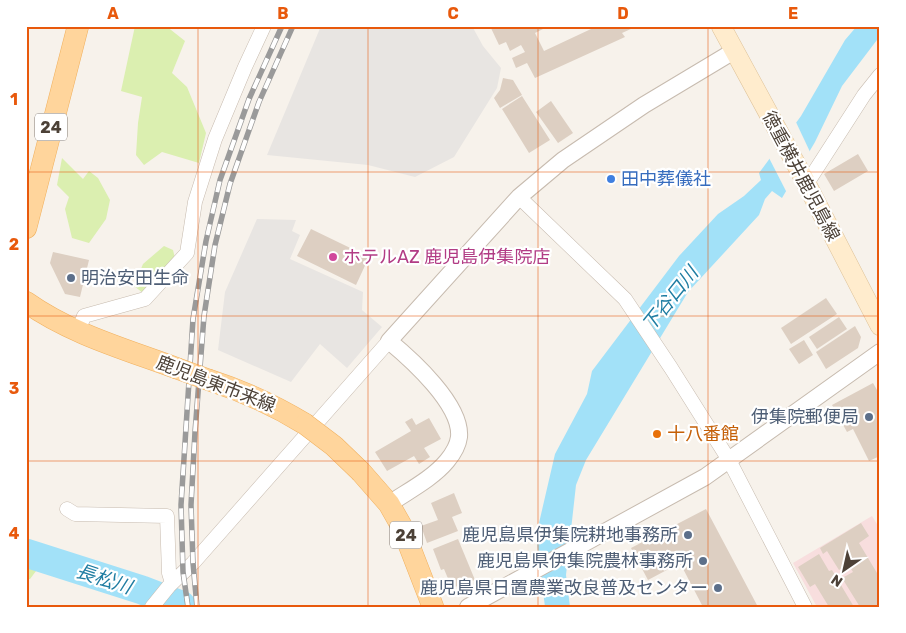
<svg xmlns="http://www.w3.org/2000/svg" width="906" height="633" font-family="Rubik,'Noto Sans JP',sans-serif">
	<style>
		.medical { fill: #f8dede }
		.green { fill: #dbefb0 }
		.parking { fill: #e8e5e2 }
		.water { fill: #a2e1f8 }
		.pier { fill: #f7f2eb }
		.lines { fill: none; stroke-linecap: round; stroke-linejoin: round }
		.river { stroke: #a2e1f8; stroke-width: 29 }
		.building { fill: #ddcfc2 }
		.minor-casing { stroke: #c7bbaf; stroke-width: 15 }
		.tertiary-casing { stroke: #c7bbaf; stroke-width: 18 }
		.secondary-casing { stroke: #dec298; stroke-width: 20 }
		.primary-casing { stroke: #f1b15f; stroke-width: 22 }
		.minor { stroke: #fff; stroke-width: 14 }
		.tertiary { stroke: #fff; stroke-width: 16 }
		.secondary { stroke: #ffeccd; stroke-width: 19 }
		.primary { stroke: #ffd59c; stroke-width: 21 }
		.rail-casing { stroke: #9a9a9a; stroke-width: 5.5 }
		.rail { stroke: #fff; stroke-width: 4; stroke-dasharray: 11; stroke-linecap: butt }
		.primary-bridge-casing { stroke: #f1b15f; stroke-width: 22; stroke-linecap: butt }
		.primary-bridge { stroke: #ffd59c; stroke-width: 21 }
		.grid { fill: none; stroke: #e8590c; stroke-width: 1; stroke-opacity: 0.55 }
		.shop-dot { fill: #3f7fe0; stroke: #fff; stroke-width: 2 }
		.hotel-dot { fill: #d1479c; stroke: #fff; stroke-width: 2 }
		.service-dot { fill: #5c6f8a; stroke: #fff; stroke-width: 2 }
		.food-dot { fill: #e8710a; stroke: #fff; stroke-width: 2 }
		.labels { text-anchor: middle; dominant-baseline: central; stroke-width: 4.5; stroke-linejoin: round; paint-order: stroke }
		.shield { fill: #fff; stroke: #827a73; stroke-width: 1 }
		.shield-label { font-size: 16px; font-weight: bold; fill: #4c4137 }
		.street-label { font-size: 18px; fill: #4c4137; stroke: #fff }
		.shop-label { font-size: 18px; fill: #366cbe; stroke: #fff; text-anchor: start }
		.hotel-label { font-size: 18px; fill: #b23c85; stroke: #fff; text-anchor: start }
		.service-label { font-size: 18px; fill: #4e5e75; stroke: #fff; text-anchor: end }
		.food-label { font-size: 18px; fill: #c56008; stroke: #fff; text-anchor: start }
		.water-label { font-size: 19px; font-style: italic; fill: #1f7da2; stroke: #fff }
		.neatline { fill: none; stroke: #e8590c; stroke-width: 2 }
		.grid-label { font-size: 16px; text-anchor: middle; font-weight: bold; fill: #e8590c }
	</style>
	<rect width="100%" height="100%" fill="#f7f2eb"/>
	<path class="medical" d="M872 516 880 529V607H817L793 563Z"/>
	<path class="green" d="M135 26H166L185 41 172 73 187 87 206 133 199 163 162 152 144 165 136 155 138 123 142 97 121 91Z
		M62 158 83 179 89 171 98 178 110 200 106 219 89 243 72 238 65 209 69 197 57 185Z
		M164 246 173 250 175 258 143 293 134 286 143 264Z
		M26 562 39 567 30 579H26Z"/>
	<path class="parking" d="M321 26H472L483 46 501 68 497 88 454 157 415 177 368 165 267 155Z
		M257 219 296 220 292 231 300 235 290 259 363 292 362 310 382 327 347 368 320 344 291 382 218 350 225 292Z"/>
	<path class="water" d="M857 26H880V36L842 86 815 142 782 198 772 191 765 199 759 215 688 292 586 460 576 485 566 575 570 607H545L536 536 555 454 587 394 592 371 679 256 718 214 744 196 761 180 759 173 801 116 845 40Z"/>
	<path class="pier" d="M795 120 811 154 787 193 768 156Z"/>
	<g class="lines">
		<path class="river" d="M26 553 142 590 181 605"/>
	</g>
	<path class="building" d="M490 26H549L535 33 544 51 591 29 590 26H632L633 28 622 33 625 37 535 78 527 63 516 68 512 58 525 52 521 45 510 51 506 42 499 45Z
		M503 78 513 80 522 95 500 108 494 98 500 90Z
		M522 96 550 140 529 153 502 109Z
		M551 101 573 133 558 143 536 112Z
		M858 154 868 171 834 191 824 174Z
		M311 229 369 257 356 285 297 256Z
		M53 252 89 260 80 297 65 294 50 263Z
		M826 298 837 314 791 344 781 328Z
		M839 317 847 329 817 349 809 337Z
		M855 326 861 337 858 348 826 369 816 352Z
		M804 340 813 355 799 364 789 349Z
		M873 383 877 390 880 389V456L869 461 853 429 847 432 832 405Z
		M412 418 416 425 429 418 441 439 424 448 430 457 419 464 414 456 387 471 375 452 411 431 405 422Z
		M454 493 462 513 452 517 458 531 427 543 421 526 438 520 431 503Z
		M706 509 758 607H703L680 563 648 580 631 548Z
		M861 523 869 536 859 543 880 578V607H860L842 578 853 572 848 564 839 570 827 551 823 554 820 548Z
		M458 539 475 580 452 588 444 569 441 570 433 549Z
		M819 554 829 571 832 570 854 607H829L815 584 810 587 798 567Z"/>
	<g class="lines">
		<g class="minor-casing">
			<path id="minor" d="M806 185 864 95 880 75
				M519 197 625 299 671 368 729 460 805 607
				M78 332 84 316 145 299 187 253 195 202 215 139 245 67 264 26
				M67 509 75 514 167 516 169 573 172 583
				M152 607 169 586 193 563 389 341"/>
		</g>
		<g class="tertiary-casing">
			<path id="tertiary" d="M389 504C408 491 432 479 447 461 452 455 458 445 459 437 462 405 412 360 389 341L519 197 563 160 644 105 734 51
				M468 607 705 477 880 352"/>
		</g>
		<g class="secondary-casing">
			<path id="secondary" d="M721 26 803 177 880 326"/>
		</g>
		<g class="primary-casing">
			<path id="primary" d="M26 228 78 26
				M26 302C71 334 125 349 176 368
				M209 380C243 391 274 405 305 424
				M361 472 389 504 402 527 433 607"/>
		</g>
		<use href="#minor" class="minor"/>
		<use href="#tertiary" class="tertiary"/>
		<use href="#secondary" class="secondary"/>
		<use href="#primary" class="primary"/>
		<g class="rail-casing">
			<path id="rail" d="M188 607 183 572 181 505 193 319 206 241 220 180 249 99 282 26
				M197 607 193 563 191 505 195 432 204 316 215 245 230 184 259 102 293 26"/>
		</g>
		<use href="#rail" class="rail"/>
		<g class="primary-bridge-casing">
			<path id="primary-bridge" d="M176 368 209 380
				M305 424 334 446 361 472"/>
		</g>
		<use href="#primary-bridge" class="primary-bridge"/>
	</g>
	<path class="grid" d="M198 26V607M368 26V607M538 26V607M708 26V607M26 172H880M26 316H880M26 461H880"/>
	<circle class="shop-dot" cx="611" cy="179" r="5"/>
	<circle class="hotel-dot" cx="333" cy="257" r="5"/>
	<g class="service-dot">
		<circle cx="71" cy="278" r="5"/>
		<circle cx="869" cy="417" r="5"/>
		<circle cx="688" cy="535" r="5"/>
		<circle cx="703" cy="561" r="5"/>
		<circle cx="718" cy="588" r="5"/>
	</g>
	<circle class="food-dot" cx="657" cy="434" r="5"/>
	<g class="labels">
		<g class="shield">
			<rect x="35" y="113.5" width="32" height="27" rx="4"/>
			<rect x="390" y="521.5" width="32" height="27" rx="4"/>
		</g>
		<g class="shield-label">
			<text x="51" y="127">24</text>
			<text x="406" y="535">24</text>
		</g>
		<g class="street-label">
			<text transform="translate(801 176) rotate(62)">徳重横井鹿児島線</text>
			<text transform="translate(216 384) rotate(21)">鹿児島東市来線</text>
		</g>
		<g class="shop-label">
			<text x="621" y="179">田中葬儀社</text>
		</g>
		<g class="hotel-label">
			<text x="343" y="257">ホテルAZ 鹿児島伊集院店</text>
		</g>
		<g class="service-label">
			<text x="81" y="278" text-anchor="start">明治安田生命</text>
			<text x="859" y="417">伊集院郵便局</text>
			<text x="678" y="535">鹿児島県伊集院耕地事務所</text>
			<text x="693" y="561">鹿児島県伊集院農林事務所</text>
			<text x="708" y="588">鹿児島県日置農業改良普及センター</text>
		</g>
		<g class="food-label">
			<text x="667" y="434">十八番館</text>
		</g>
		<g class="water-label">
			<text transform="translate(670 299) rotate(-51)">下谷口川</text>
			<text transform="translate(104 579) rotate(18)">長松川</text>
		</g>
	</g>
	<rect width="906" height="633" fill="none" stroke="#ffffff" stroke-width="55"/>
	<g transform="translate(844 570) rotate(214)" stroke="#ffffff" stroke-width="4" paint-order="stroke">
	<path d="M0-4L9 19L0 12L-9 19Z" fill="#4c4137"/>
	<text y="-8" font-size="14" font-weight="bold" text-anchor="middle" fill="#4c4137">N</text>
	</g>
	<rect x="28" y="28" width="850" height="578" class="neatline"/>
	<g class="grid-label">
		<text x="113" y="19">A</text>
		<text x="283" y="19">B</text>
		<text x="453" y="19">C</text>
		<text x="623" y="19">D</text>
		<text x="793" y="19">E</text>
		<text x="14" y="105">1</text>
		<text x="14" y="250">2</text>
		<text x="14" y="394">3</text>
		<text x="14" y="539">4</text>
	</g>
</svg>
